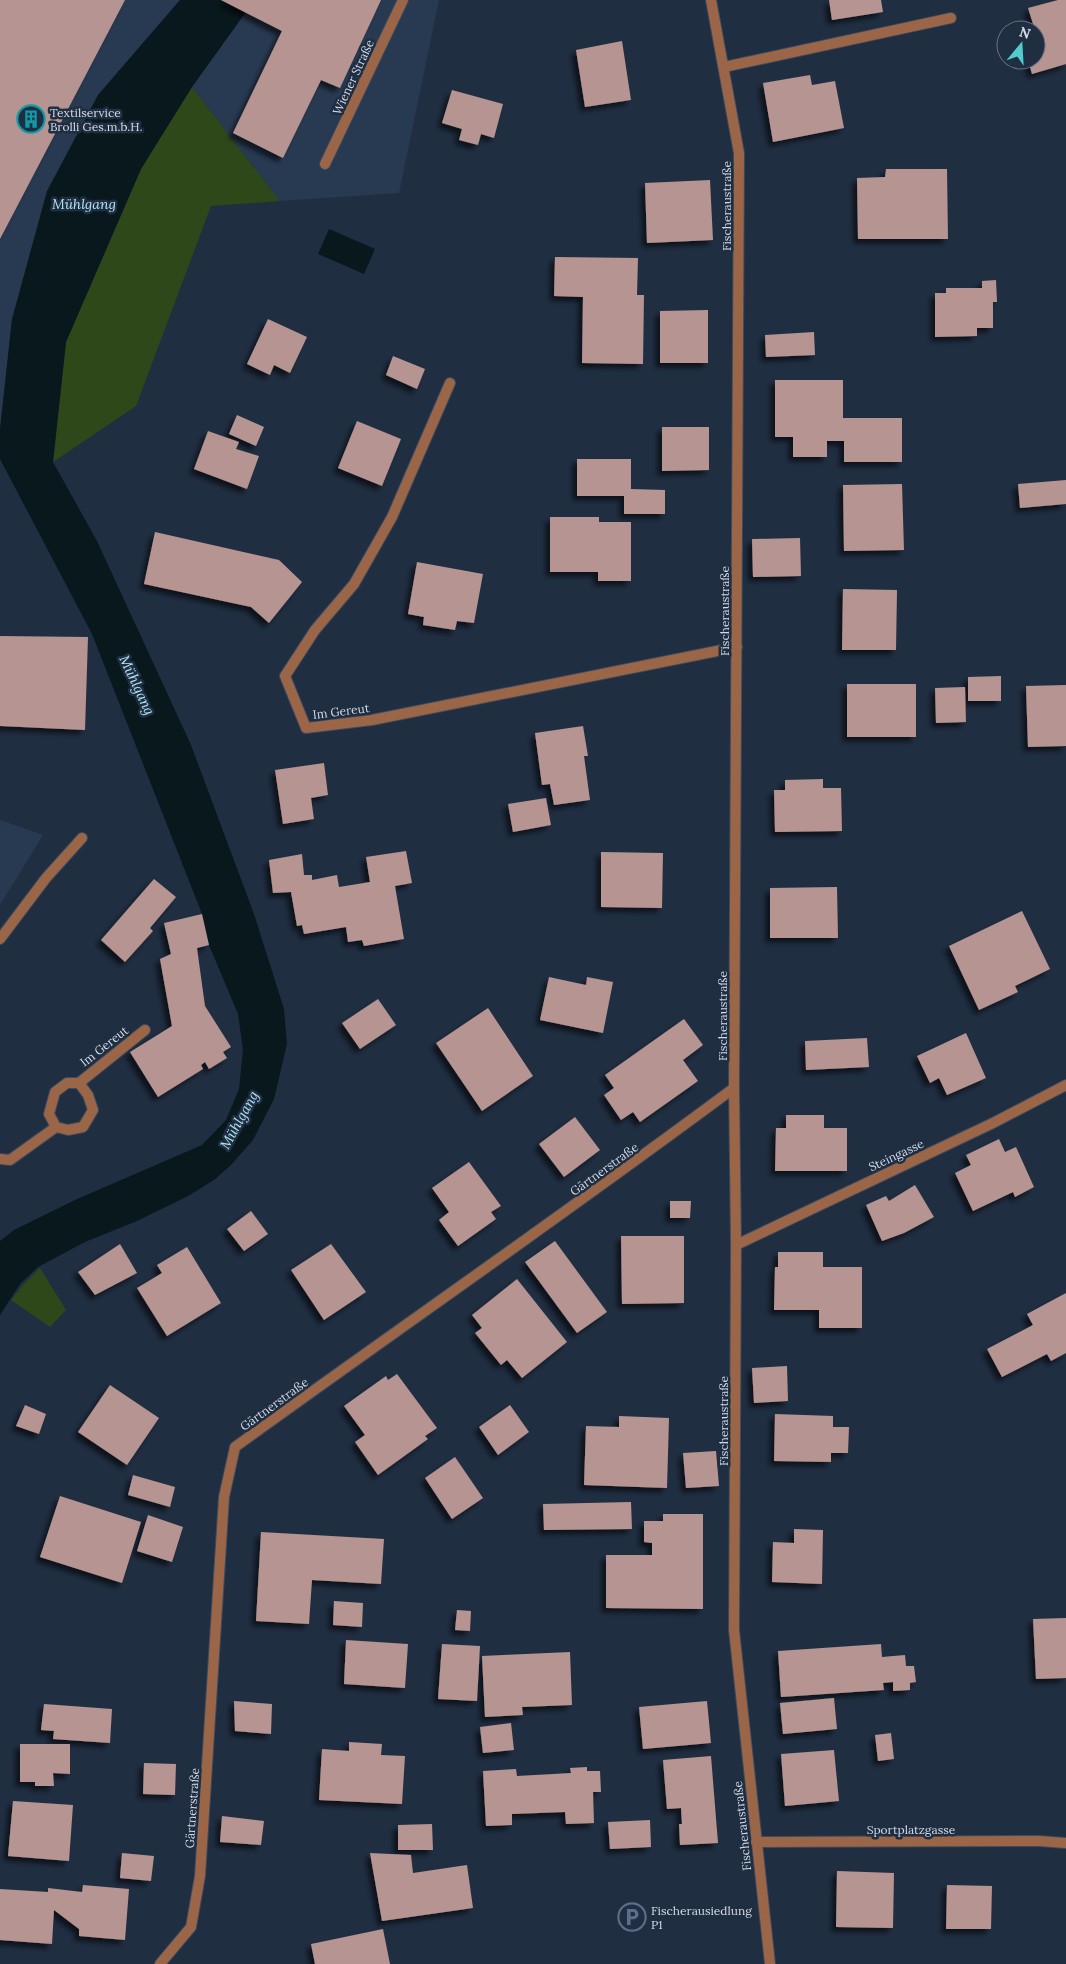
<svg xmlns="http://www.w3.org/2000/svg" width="1066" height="1964" font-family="Lora,serif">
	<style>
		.built { fill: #283a52 }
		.green { fill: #2e4819 }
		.water { fill: #08181d }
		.building { fill: #b69491; filter: url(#shadow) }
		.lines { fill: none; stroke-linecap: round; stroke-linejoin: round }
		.service-casing { stroke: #3c4a5d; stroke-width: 12 }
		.minor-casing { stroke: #3c4a5d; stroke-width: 12 }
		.service { stroke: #9b6548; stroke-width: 10 }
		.minor { stroke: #9b6548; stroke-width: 10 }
		.labels { text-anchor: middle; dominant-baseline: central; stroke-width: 5; stroke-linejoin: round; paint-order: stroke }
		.street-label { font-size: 12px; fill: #d2dbe8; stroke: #202e42 }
		.poi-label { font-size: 12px; fill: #d2dbe8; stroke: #202e42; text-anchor: start }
		.water-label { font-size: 14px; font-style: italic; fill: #aee5f5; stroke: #202e42 }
	</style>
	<defs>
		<filter id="shadow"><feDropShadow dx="-4.5" dy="4.5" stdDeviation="2.5" flood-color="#0009"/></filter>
	</defs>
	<rect width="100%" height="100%" fill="#202e42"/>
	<path class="built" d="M0 0H180L98 95 12 319 0 429Z
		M193 0H439L399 193 280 201 192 87Z
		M0 820 43 835 0 905Z"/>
	<path class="green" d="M192 87 280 201 211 206 136 406 53 462 66 342 141 169Z
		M40 1268 66 1310 50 1327 11 1300 22 1286Z"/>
	<path class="water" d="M180 0H221L246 12 192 87 141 169 66 342 53 462 97 541 191 745 254 914 284 1009 287 1044 274 1099 253 1140 231 1165 214 1180 188 1196 137 1221 85 1242 38 1267 20 1284 0 1315V1241L14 1230 75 1200 202 1145 226 1120 239 1089 243 1050 238 1014 209 945 202 914 92 634 0 459V429L12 319 47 191 98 95Z
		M329 229 375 249 364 274 318 254Z"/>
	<path class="building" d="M0 0H125L0 239Z
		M221 0H381L340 88 321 80 283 158 233 133 282 31Z
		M829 0H881L883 12 832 20Z
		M1058 0H1066V64L1032 74 1028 60H1036V30H1026L1034 27 1028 8Z
		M622 41 631 100 585 107 576 50Z
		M810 75 812 85 835 81 844 128 773 142 763 83Z
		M452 90 503 104 494 138 481 134 478 145 459 140 462 129 442 123Z
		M886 169H947L948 239H858L857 178 885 177Z
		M710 180 713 240 647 243 645 183Z
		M555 257 638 258 637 295H644L643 364 582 363 583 297 554 296Z
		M996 280 997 302H993V328H977V336L935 337V293H946V288H982V281Z
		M708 310V363H660V311Z
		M268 319 307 337 290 373 274 365 270 375 247 364Z
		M814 332 815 355 766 357 765 335Z
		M393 356 425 369 417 389 386 375Z
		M775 380H843V418H902V462H844V441H827V457H793V437H775Z
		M237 415 264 427 256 446 229 434Z
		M357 421 401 439 382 486 338 468Z
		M662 427H709V470L662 471Z
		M208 431 239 442 236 449 259 456 247 489 194 469Z
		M577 459H631V489L665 490V514H624V496H577Z
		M1066 480V504L1020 508 1018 484Z
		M902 484 904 550 844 551 843 485Z
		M550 517H599V522H631V581H598V572H550Z
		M155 532 279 560 302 582 269 623 251 607 144 584Z
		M800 538 801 576 753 577 752 539Z
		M417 562 483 574 474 623 457 621 455 630 423 625 424 617 408 614Z
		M843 589 897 590 896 650H842Z
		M0 636 88 637 85 730 0 726Z
		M1001 676V701H968V677Z
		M847 684H916V737H847Z
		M1066 685V746L1028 747 1026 686Z
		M965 687 966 722 936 723 935 688Z
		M583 726 588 756H584L590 800 554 805 550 784 542 785 535 733Z
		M324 763 328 795 311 798 314 819 283 824 275 770Z
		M823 779V788H841L842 831 775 832 774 790H785V780Z
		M546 798 551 825 513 832 508 804Z
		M406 851 412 883 395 886 404 939 364 946 362 940 348 942 346 927 304 934 302 925 297 926 291 892 273 893 269 860 302 854 304 875H312V880L337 875 339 887 370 882 366 857Z
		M601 852 663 853 662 908 601 907Z
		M154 879 176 897 150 928 153 931 125 962 101 940Z
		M837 887 838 938H770V888Z
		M1022 911 1050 969 1015 986 1018 992 979 1010 949 946Z
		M202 914 209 945 197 948 205 1006 231 1047 223 1052 227 1058 209 1069 205 1062 201 1065 203 1069 158 1097 130 1052 172 1026 160 959 171 954 164 923Z
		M549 977 586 985 587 977 613 982 603 1033 540 1020Z
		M378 999 396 1025 360 1049 342 1023Z
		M488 1008 533 1076 482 1111 436 1043Z
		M684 1019 703 1045 683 1060 698 1081 640 1122 633 1112 621 1120 604 1095 614 1088 605 1075Z
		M966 1033 986 1078 947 1095 939 1078 930 1083 917 1056Z
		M867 1038 869 1067 806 1070 805 1041Z
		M786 1115H824V1128H847V1171H775L776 1128H786Z
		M575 1117 600 1150 564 1177 539 1144Z
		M999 1139 1005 1152 1016 1147 1034 1187 1015 1197 1013 1192 973 1211 955 1173 971 1165 966 1155Z
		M469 1162 501 1206 491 1212 496 1219 458 1246 439 1220 449 1212 432 1188Z
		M915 1185 934 1217 904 1233 882 1241 866 1205 886 1196 889 1201Z
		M670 1201H691L690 1218H670Z
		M251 1211 268 1234 244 1251 227 1229Z
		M621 1236H684V1303L622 1304Z
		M555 1241 607 1312 577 1333 525 1262Z
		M120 1244 137 1273 95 1295 78 1272Z
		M331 1244 366 1292 324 1320 291 1270Z
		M187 1247 221 1303 167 1336 137 1288 162 1273 157 1265Z
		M778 1252H823V1267H862V1328H819V1310H774L775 1267H778Z
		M517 1279 567 1342 522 1378 507 1360 501 1365 475 1333 482 1328 472 1315Z
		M1066 1293V1353L1051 1361 1047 1354 1002 1377 987 1349 1033 1325 1027 1314Z
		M787 1366 788 1401 754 1403 752 1368Z
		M397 1374 437 1428 425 1436 428 1439 378 1475 355 1442 365 1435 344 1406 386 1376 388 1380Z
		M110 1385 159 1418 127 1465 78 1432Z
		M25 1405 46 1414 39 1434 16 1426Z
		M510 1405 529 1432 498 1455 479 1427Z
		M775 1414 833 1416V1427H849L848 1453H831V1462L774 1461Z
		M619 1416 669 1418 667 1488 584 1485 586 1426 619 1427Z
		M716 1451 719 1486 686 1488 683 1453Z
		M455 1457 483 1498 452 1519 425 1478Z
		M133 1475 175 1487 170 1507 128 1495Z
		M60 1496 141 1522 122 1583 40 1557Z
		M631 1502 632 1529 544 1530 543 1504Z
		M663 1514H703V1609L606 1608V1555H652V1543L644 1542V1521H663Z
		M148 1515 183 1527 172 1562 137 1551Z
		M794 1529 823 1530 822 1584 772 1582 773 1542 794 1543Z
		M261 1532 384 1539 381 1584 312 1580 309 1624 256 1621Z
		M334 1601 363 1603 362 1627 333 1625Z
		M457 1610 471 1611 470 1631 455 1630Z
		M1066 1618V1678L1036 1679 1033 1619Z
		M346 1640 408 1644 405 1688 344 1684Z
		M442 1644 480 1646 477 1701 438 1699Z
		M881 1644 882 1657 905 1655 906 1666H914L916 1682 910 1683V1690L893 1691V1682L883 1683 884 1690 781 1697 778 1651Z
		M570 1652 572 1705 522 1707 523 1715 485 1717 482 1656Z
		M834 1698 837 1729 783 1734 780 1703Z
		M234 1701 272 1704 271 1734 235 1731Z
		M707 1701 711 1743 643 1749 639 1707Z
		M44 1704 112 1709 110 1743 53 1739 54 1731 41 1730Z
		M511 1723 514 1750 483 1753 480 1727Z
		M891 1733 894 1759 878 1761 875 1735Z
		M349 1742 382 1744 381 1755 405 1756 402 1804 319 1800 322 1749 349 1751Z
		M20 1744H70V1774L53 1773 54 1786H35V1782H20Z
		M834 1750 839 1801 785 1806 781 1754Z
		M711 1756 718 1843 680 1845 679 1824H682L681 1808 667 1809 663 1760Z
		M144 1763 176 1764 175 1795 143 1794Z
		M587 1767V1771H600L601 1792H593L594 1823 566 1824 565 1812 512 1814V1825L486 1826 483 1771 516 1769 517 1776 571 1773 570 1768Z
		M13 1801 73 1805 69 1861 8 1856Z
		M222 1816 264 1821 261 1845 220 1842Z
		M650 1820 651 1847 610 1849 608 1822Z
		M432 1824 433 1850H398V1825Z
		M122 1853 154 1856 151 1881 120 1878Z
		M370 1853 411 1855 413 1873 467 1865 473 1908 382 1921Z
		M837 1871 894 1873 893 1928 836 1927Z
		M83 1885 129 1889 125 1940 79 1936V1929L54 1910 52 1944 0 1940V1889L48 1892V1888L82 1892Z
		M947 1885 992 1886 991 1929H946Z
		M383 1929 390 1964H315L311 1944Z"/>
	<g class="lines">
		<g class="service-casing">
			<path id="service" d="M325 164 403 0
				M56 1127 68 1130 83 1127 93 1110 88 1095 79 1083
				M0 1159 10 1160 56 1127 49 1114 55 1092 67 1083H79L145 1030"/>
		</g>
		<g class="minor-casing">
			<path id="minor" d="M711 0 739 153 734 1088 736 1245 734 1630 770 1964
				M724 67 951 18
				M450 383 392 517 354 584 315 630 285 676 306 728 372 720 737 647
				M0 939 46 878 82 838
				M736 1245 993 1123 1066 1085
				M756 1842 1039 1841 1066 1843
				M160 1964 191 1927 200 1876 224 1497 235 1447C401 1327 569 1211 734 1088"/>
		</g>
		<use href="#service" class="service"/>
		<use href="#minor" class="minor"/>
	</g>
	<defs>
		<g id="building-ring" transform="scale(1.4375)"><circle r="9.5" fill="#202e42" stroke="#0f9aa8" stroke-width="1.5"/><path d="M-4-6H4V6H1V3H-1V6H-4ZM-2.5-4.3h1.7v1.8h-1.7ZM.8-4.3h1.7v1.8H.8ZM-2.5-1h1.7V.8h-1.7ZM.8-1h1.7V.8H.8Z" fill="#0f9aa8"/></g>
		<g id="parking-ring" transform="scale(1.4375)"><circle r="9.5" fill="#202e42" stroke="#5c6f8a" stroke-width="1.5"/><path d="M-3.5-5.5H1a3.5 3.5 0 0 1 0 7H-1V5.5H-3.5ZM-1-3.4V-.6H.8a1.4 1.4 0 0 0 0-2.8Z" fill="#5c6f8a"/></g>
	</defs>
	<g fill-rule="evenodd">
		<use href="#building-ring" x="31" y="119"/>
		<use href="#parking-ring" x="632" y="1917"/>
	</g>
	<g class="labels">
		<g class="street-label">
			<text transform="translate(353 77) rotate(-65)">Wiener Straße</text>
			<text transform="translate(726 206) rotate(-90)">Fischeraustraße</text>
			<text transform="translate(724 611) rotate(-90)">Fischeraustraße</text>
			<text transform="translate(341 711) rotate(-7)">Im Gereut</text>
			<text transform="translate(722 1016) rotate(-90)">Fischeraustraße</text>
			<text transform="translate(104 1046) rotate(-38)">Im Gereut</text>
			<text transform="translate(896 1155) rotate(-25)">Steingasse</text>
			<text transform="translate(604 1169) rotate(-36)">Gärtnerstraße</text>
			<text transform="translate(274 1404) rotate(-36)">Gärtnerstraße</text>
			<text transform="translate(723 1421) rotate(-90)">Fischeraustraße</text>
			<text transform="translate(192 1808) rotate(-86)">Gärtnerstraße</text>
			<text transform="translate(742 1826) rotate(-96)">Fischeraustraße</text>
			<text x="911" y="1829">Sportplatzgasse</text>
		</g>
		<g class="poi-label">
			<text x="50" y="112">Textilservice<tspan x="50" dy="14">Brolli Ges.m.b.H.</tspan></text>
			<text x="651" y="1910">Fischerausiedlung<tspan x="651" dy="14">P1</tspan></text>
		</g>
		<g class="water-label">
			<text x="84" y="204">Mühlgang</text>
			<text transform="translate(137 685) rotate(65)">Mühlgang</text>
			<text transform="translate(239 1120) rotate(-61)">Mühlgang</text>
		</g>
	</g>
	<g transform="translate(1021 45) rotate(18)"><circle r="24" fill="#202e42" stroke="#677384"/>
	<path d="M0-4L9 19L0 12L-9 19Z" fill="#52cdcd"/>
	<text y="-8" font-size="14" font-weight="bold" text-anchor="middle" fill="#d2dbe8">N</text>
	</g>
</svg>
